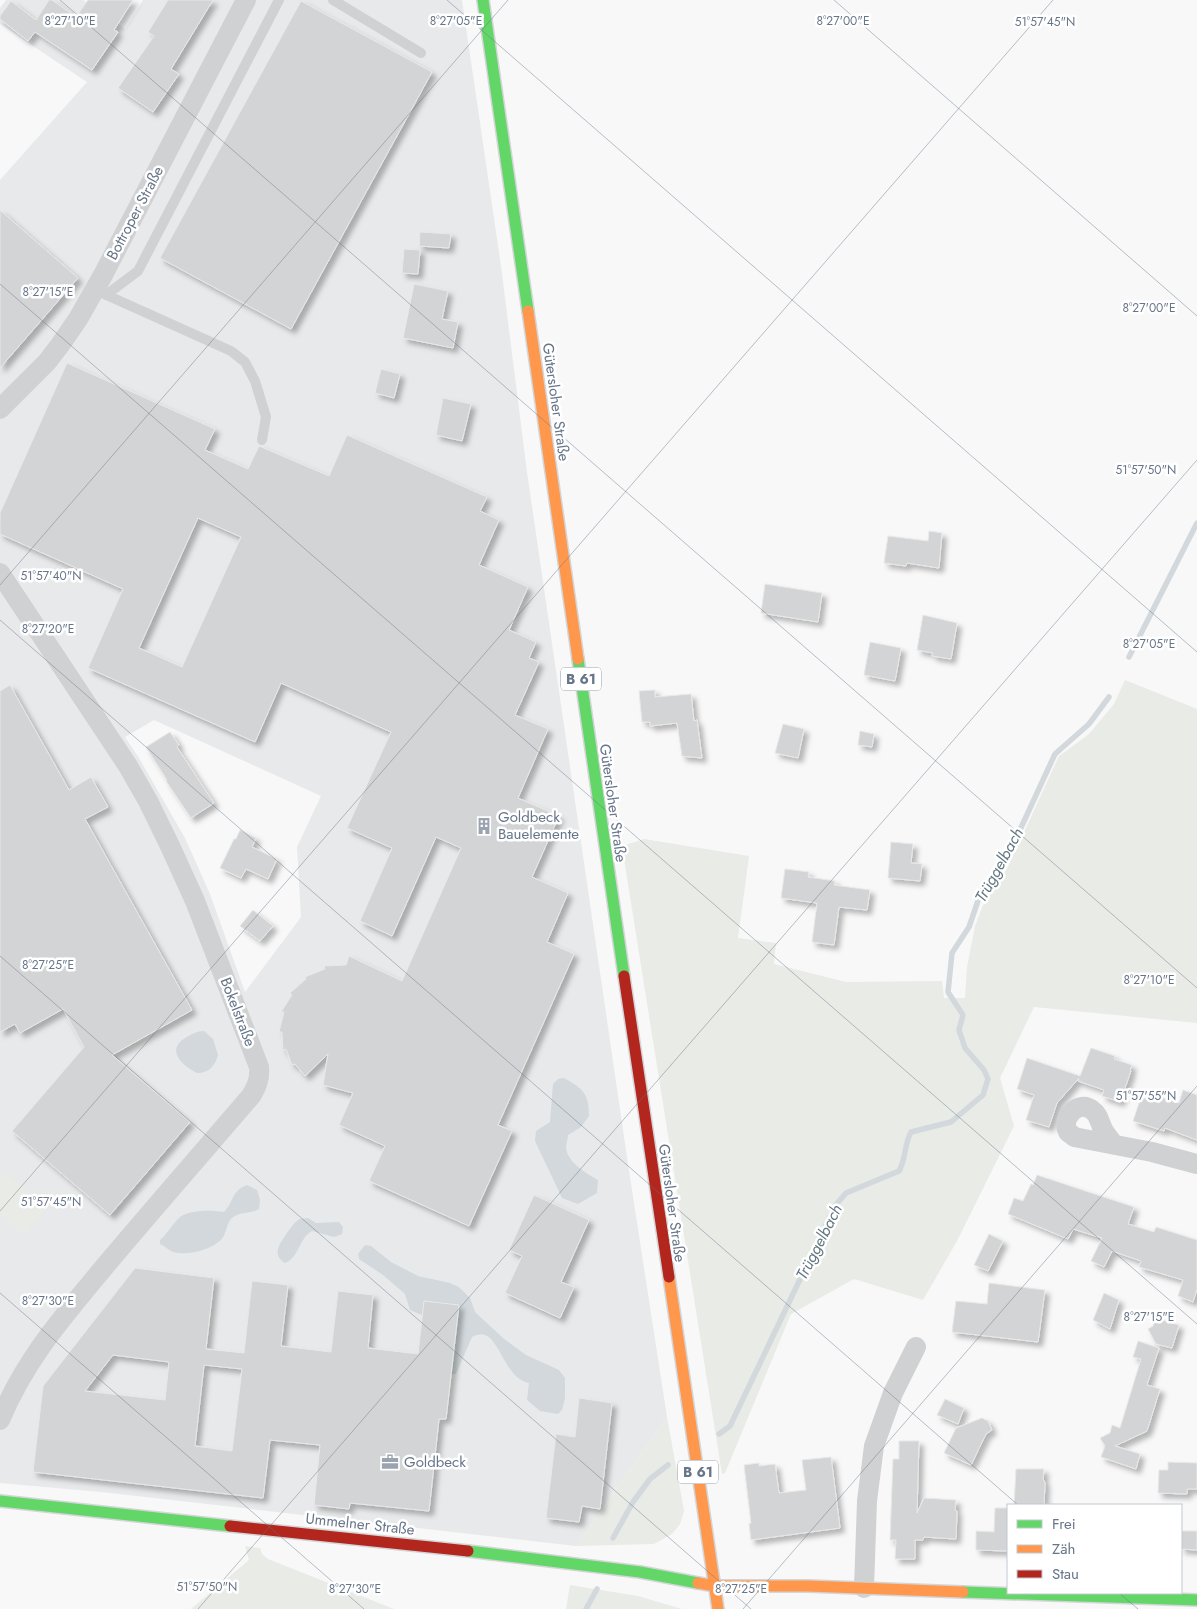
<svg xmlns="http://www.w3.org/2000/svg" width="1197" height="1609" font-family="Jost,sans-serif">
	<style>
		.built { fill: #e8e9ea; fill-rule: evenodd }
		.green { fill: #e8ebe6 }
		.water { fill: #d2d8dc }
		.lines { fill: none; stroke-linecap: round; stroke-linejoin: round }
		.stream { stroke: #d2d8dc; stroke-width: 5.5 }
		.building { fill: #d3d4d5; stroke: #e8e8e8; fill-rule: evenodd; filter: url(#shadow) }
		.fast-casing { stroke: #d3d5d7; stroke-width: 14 }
		.slow-casing { stroke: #d3d5d7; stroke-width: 14 }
		.jam-casing { stroke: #d3d5d7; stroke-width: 14 }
		.lane { stroke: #d0d1d3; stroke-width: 10 }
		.street { stroke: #d0d1d3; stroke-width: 20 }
		.fast { stroke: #63d668; stroke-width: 11 }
		.slow { stroke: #ff974d; stroke-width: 11 }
		.jam { stroke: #b3261e; stroke-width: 11 }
		.ticks { fill: none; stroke: #677589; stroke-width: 1; stroke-opacity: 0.45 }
		.labels { text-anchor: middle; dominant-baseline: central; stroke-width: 5; stroke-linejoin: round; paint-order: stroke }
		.shield { fill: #fff; stroke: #959eac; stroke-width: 1 }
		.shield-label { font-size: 14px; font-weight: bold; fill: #677589 }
		.street-label { font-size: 15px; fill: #677589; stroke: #fff }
		.poi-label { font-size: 15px; fill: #677589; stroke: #fff; text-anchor: start }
		.water-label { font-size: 16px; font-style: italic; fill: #637783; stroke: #fff }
		.ticks-label { font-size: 12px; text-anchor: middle; fill: #677589; stroke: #fff; stroke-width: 5; stroke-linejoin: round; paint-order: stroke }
	</style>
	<defs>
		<filter id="shadow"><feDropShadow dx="4.5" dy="4.5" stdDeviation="2.5" flood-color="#0004"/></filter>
	</defs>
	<rect width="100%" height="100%" fill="#f8f8f8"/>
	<path class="built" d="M6 0H83L125 29 143 0H462L501 266 527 472 628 1164 667 1417 576 1546 101 1492 0 1483V180L87 82 0 24V8ZM154 720 321 796 297 847 301 917 245 992 210 894 185 838 139 758 125 737Z"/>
	<path class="green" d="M1125 680 1197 709V1023L1034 1007 1000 1078 1014 1126 957 1241 923 1300 854 1279 791 1314 725 1473 722 1474 622 846 644 839 749 856 738 938 776 943 774 964 846 982 942 981 944 998H965L967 967 975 926 988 893 1007 869 1059 756 1089 734 1114 704Z
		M6 1173 47 1208 24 1235 0 1214V1180Z
		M667 1417 684 1511 680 1524 672 1534 654 1544 576 1546Z
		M245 1546 260 1548 262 1554 268 1559 394 1609H191L249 1560Z
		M570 1585 638 1596 682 1609H566Z"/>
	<path class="water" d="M204 1031 213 1039 218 1055C215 1066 209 1073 197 1073 183 1066 165 1051 185 1038 192 1034 197 1031 204 1031Z
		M564 1078C583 1089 589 1093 589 1116L581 1127 568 1135C568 1139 566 1144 566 1148 568 1163 586 1173 598 1180L597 1193 578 1204 562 1198 535 1141 536 1131 550 1122 553 1084 558 1079Z
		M247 1185 257 1190 260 1200 259 1209C251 1214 238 1211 231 1219 226 1225 226 1235 221 1240 210 1250 188 1256 173 1252 169 1250 164 1246 160 1244V1240C167 1234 171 1226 178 1219 187 1209 212 1210 224 1212 234 1202 231 1191 247 1185Z
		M308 1218 316 1223 339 1222 343 1227 342 1234 334 1237 312 1231C299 1238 299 1258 285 1263 271 1255 280 1243 287 1233 290 1229 295 1221 300 1219 301 1219 308 1218 308 1218Z
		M365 1245 371 1246 391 1262 418 1276 450 1283 459 1287 470 1298 475 1312 503 1338 526 1355 559 1370 565 1378V1398L562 1410 558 1414 540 1411 527 1400 529 1383C500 1377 499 1321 472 1337L456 1374H451L459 1305 424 1301 422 1315 410 1310 405 1294 383 1275 359 1259 358 1254Z"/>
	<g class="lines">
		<path class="stream" d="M1129 657 1197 523
			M719 1434 730 1426 835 1206 846 1193 899 1171C906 1159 904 1145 911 1132L951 1122 983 1095 988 1079 984 1070 965 1048 959 1030 963 1015 948 992 952 953 969 927 981 892 1002 864 1019 832 1055 754 1089 724 1109 697
			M613 1538 633 1502 650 1479 668 1465
			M586 1609 597 1589"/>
	</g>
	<path class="building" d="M49 0H52L76 17 88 0H133L114 30 118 32 92 70 35 32 28 41 0 19V16L11 1 36 20Z
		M168 0H213L171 69 179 74 153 112 118 88 154 36 148 32Z
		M301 1 432 72 291 329 160 258Z
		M0 210 78 278 0 368Z
		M420 232 451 234 449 248 419 246Z
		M404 249 420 250 418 274 402 273Z
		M414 284 448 291 442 319 458 322 453 348 403 338Z
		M67 363 215 429 205 450 248 469 259 446 329 476 347 435 487 497 480 511 499 520 479 565 528 587 509 630 536 642 529 658 539 662 515 715 548 729 518 798 559 816 532 877 568 893 547 942 574 954 498 1125 512 1131 469 1226 369 1181 385 1146 339 1125 353 1093 323 1085 328 1054 305 1076 295 1064 292 1065 286 1049 283 1050 282 1032H279L284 1012H281L292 995 290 993 306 979 305 977 325 969 324 966 346 965 349 956 402 981 461 848 436 837 392 936 360 921 392 848 347 828 391 732 281 683 255 742 88 668 123 589 0 534V513ZM198 518 241 537 182 667 139 648Z
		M381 369 400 374 394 398 375 393Z
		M443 398 471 404 462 441 436 435Z
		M929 531 942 533 939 568 907 563 906 566 884 563 888 536 928 541Z
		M765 584 822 593 818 622 761 613Z
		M923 615 957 623 951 659 932 656 933 653 917 650Z
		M870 642 901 648 895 681 864 675Z
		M10 685 69 790 91 777 108 807 85 819 192 1010 112 1055 190 1122 110 1215 12 1131 84 1047 63 1009 20 1033 15 1024 0 1032V691Z
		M655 690V697L691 694 694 721 697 720 702 758 682 756 677 723 650 726V722H642L639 691Z
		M783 724 804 729 798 758 775 753Z
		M860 731 874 734 872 747 858 745Z
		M170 732 179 745 177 747 214 803 191 818 166 781 167 780 146 747Z
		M240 830 256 838 252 847 277 859 268 879 246 869 241 878 220 868 234 839H236Z
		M891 842 913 844 911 863 922 864 920 881 888 878Z
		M785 869 809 872 808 877 835 881 834 885 870 890 867 910 839 907 834 945 812 942 817 903 781 898Z
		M253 910 273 926 260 941 240 926Z
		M1091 1048 1115 1056 1114 1059 1132 1065 1130 1070 1131 1071 1120 1102 1102 1096 1104 1090 1078 1081 1079 1078 1057 1103 1049 1127 1026 1120 1034 1095 1017 1089 1027 1058 1080 1076Z
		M1183 1090 1197 1095V1140L1165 1128 1164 1131 1133 1121 1141 1097 1159 1103 1161 1097 1179 1103Z
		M1037 1175 1134 1207 1128 1224 1154 1232 1156 1227 1197 1240V1289L1193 1302 1178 1296 1183 1280 1139 1267 1141 1261 1112 1251 1104 1267 1091 1261 1102 1238 1073 1229 1068 1239 1008 1214 1014 1198 1023 1201 1031 1184 1033 1185Z
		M534 1195 589 1220 561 1282 574 1287 560 1318 505 1293 522 1256 509 1250Z
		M989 1234 1003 1241 988 1271 974 1265Z
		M135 1268 214 1278 206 1349 244 1353 252 1281 288 1285 281 1346 331 1352 338 1291 373 1295 368 1348 418 1354 424 1301 459 1305 446 1419H439L429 1511 350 1503 349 1509 314 1505 320 1445 270 1440 263 1498 33 1472 43 1386ZM113 1355 169 1362 165 1400 85 1391ZM204 1365 242 1369 232 1451 195 1446Z
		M989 1283 1045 1290 1038 1342 952 1332 956 1301 987 1304Z
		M1104 1293 1119 1300 1110 1329 1093 1320Z
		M1155 1318 1179 1325 1172 1348 1156 1344 1148 1329 1153 1326Z
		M1138 1341 1159 1348 1147 1385 1160 1389 1147 1431 1115 1446 1140 1454 1136 1469 1101 1457 1105 1446 1100 1438 1110 1433 1112 1425 1120 1428 1141 1359 1133 1357Z
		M579 1398 612 1403 600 1509 582 1506 579 1522 546 1518 556 1434 575 1437Z
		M945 1399 964 1408 958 1424 937 1415Z
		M982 1418 988 1421 992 1430 986 1434 971 1465 944 1453 956 1428Z
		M899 1441H919L917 1513 924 1498 956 1500 955 1510 957 1511 956 1539 924 1537 923 1540H915V1559H895L896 1540H890L893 1459H899Z
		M831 1457 840 1528 751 1540 749 1524 751 1523 744 1465 759 1463V1466L775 1464 779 1493 806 1490 802 1460Z
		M1168 1462 1197 1463V1489H1187V1494L1158 1493 1159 1470H1168Z
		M1016 1469H1044L1043 1479 1045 1483 1044 1505H1014Z
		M995 1508H1008V1551L976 1550V1531L994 1532Z
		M1181 1531H1197V1550L1181 1549Z"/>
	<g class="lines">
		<g class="fast-casing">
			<path id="fast" d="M483 0 528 311
				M578 659 624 976
				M0 1501 230 1526
				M468 1551 640 1572 698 1583
				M963 1592 1197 1600"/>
		</g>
		<g class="slow-casing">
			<path id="slow" d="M528 311 578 659
				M669 1277 718 1609
				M698 1583 715 1586H808L963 1592"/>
		</g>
		<g class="jam-casing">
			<path id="jam" d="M624 976 669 1277
				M230 1526 468 1551"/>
		</g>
		<path class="lane" d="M333 0 421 53
			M102 293 231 351 245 362 255 381 266 417 262 440
			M106 295 138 271 279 0"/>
		<path class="street" d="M0 409 47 362 60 345 78 319 103 275 246 0
			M0 573 128 766 148 801 170 846 195 901 259 1067C260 1079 257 1086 251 1096 202 1153 153 1209 105 1266 63 1317 26 1358 0 1420
			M1113 1143C1109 1138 1104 1133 1102 1127 1099 1120 1098 1114 1092 1110 1079 1099 1060 1118 1068 1132 1069 1133 1074 1136 1074 1137L1152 1152 1197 1164
			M864 1588 867 1501 874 1446 893 1393 916 1347"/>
		<use href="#fast" class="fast"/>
		<use href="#slow" class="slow"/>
		<use href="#jam" class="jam"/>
	</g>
	<path class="ticks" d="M60 0 1197 988M447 0 1197 652M834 0 1197 316M0 284 1197 1324M0 585 508 0M0 620 1018 1505M0 956 751 1609M0 1211 1053 0M0 1293 364 1609M1119 1593 1138 1609M198 1609 1197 460M743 1609 1197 1086"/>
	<defs>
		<g id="building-bare" transform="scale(1.35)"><path d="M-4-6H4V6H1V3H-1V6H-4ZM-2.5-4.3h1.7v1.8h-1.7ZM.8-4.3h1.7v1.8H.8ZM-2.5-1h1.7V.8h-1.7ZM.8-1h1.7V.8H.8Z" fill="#9aa3b0" stroke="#fff" stroke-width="2.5" paint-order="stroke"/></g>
		<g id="office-bare" transform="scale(1.35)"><path d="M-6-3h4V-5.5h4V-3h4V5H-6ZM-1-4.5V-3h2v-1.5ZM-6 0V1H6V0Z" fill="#9aa3b0" stroke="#fff" stroke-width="2.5" paint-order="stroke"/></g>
	</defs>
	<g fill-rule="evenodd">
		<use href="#building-bare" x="484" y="826"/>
		<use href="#office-bare" x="390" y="1462"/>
	</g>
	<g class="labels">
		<g class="shield">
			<rect x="561" y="667.5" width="40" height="23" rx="4"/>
			<rect x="678" y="1460.5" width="40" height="23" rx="4"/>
		</g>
		<g class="shield-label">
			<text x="581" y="679">B 61</text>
			<text x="698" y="1472">B 61</text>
		</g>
		<g class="street-label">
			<text transform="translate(135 213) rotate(-62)">Bottroper Straße</text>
			<text transform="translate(556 402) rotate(82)">Gütersloher Straße</text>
			<text transform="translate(613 803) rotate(82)">Gütersloher Straße</text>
			<text transform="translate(238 1012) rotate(69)">Bokelstraße</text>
			<text transform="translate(672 1203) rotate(82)">Gütersloher Straße</text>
			<text transform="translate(360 1524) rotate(6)">Ummelner Straße</text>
		</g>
		<g class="poi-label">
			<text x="498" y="817">Goldbeck<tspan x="498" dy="17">Bauelemente</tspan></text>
			<text x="404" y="1462">Goldbeck</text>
		</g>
		<g class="water-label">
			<text transform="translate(999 865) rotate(-61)">Trüggelbach</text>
			<text transform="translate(819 1242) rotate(-63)">Trüggelbach</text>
		</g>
	</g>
	<g class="ticks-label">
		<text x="70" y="25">8°27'10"E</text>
		<text x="456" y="25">8°27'05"E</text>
		<text x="843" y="25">8°27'00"E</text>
		<text x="1045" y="26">51°57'45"N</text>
		<text x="48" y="296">8°27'15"E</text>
		<text x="1149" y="312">8°27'00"E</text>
		<text x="1146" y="474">51°57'50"N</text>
		<text x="51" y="580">51°57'40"N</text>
		<text x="48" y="633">8°27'20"E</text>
		<text x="1149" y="648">8°27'05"E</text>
		<text x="48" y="969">8°27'25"E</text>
		<text x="1149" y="984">8°27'10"E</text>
		<text x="1146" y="1100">51°57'55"N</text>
		<text x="51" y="1206">51°57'45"N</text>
		<text x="48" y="1305">8°27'30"E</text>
		<text x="1149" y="1321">8°27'15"E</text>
		<text x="207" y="1591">51°57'50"N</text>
		<text x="355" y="1593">8°27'30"E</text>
		<text x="741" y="1593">8°27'25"E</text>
	</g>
	<rect x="1007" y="1504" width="175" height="90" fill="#ffffff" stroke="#c2c8d0"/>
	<rect x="1017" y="1520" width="25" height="8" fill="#63d668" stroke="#c2c8d0"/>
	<text x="1052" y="1529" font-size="15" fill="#677589">Frei</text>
	<rect x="1017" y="1545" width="25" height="8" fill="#ff974d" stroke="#c2c8d0"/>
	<text x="1052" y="1554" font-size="15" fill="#677589">Zäh</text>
	<rect x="1017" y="1570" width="25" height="8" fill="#b3261e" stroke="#c2c8d0"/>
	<text x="1052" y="1579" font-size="15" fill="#677589">Stau</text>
</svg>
